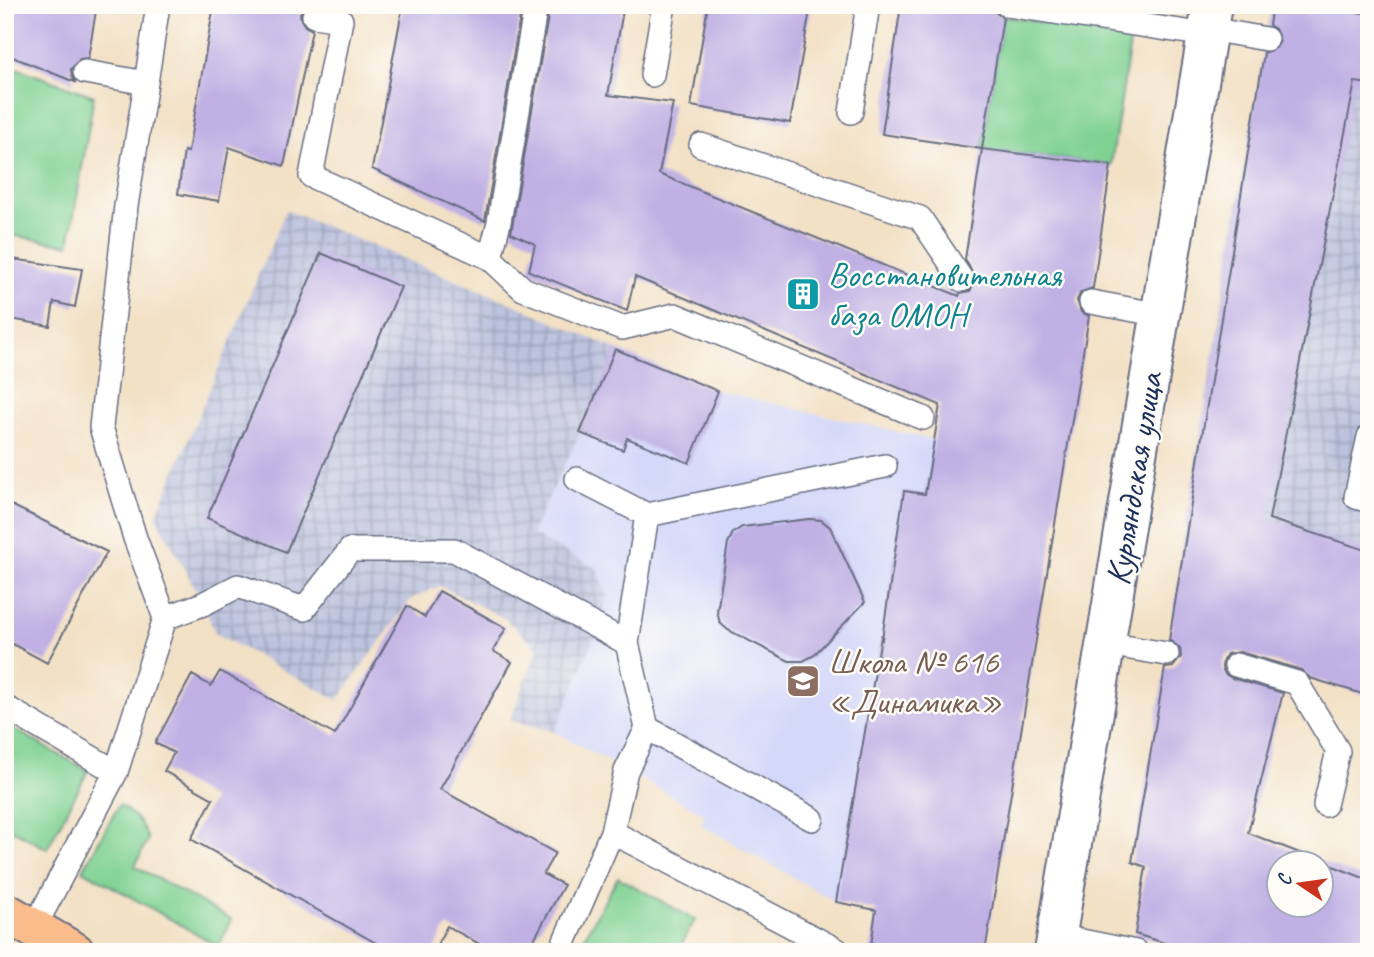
<svg xmlns="http://www.w3.org/2000/svg" width="1374" height="957" font-family="Caveat,sans-serif">
	<style>
		.built { fill: #d4d8f9 }
		.industrial { fill: url(#industrial-grid) }
		.green { fill: #80d293; stroke: #4e8078; stroke-width: 2 }
		.building { fill: #c0b0e4; fill-rule: evenodd }
		.lines { fill: none; stroke-linecap: round; stroke-linejoin: round }
		.lane-casing { stroke: #676d82; stroke-width: 26 }
		.street-casing { stroke: #676d82; stroke-width: 42 }
		.primary-casing { stroke: #676d82; stroke-width: 42 }
		.lane { stroke: #fff; stroke-width: 23 }
		.street { stroke: #fff; stroke-width: 38 }
		.primary { stroke: #fabc8b; stroke-width: 38 }
		.tram { stroke: #1b2f5e; stroke-width: 2 }
		.labels { text-anchor: middle; dominant-baseline: central; stroke-width: 5; stroke-linejoin: round; paint-order: stroke }
		.culture-label { font-size: 35px; fill: #0d838f; stroke: #fdfcf7; text-anchor: start }
		.street-label { font-size: 35px; fill: #1b2f5e; stroke: #fdfcf7 }
		.education-label { font-size: 35px; fill: #785e54; stroke: #fdfcf7; text-anchor: start }
	</style>
	<defs>
		<pattern id="industrial-grid" width="8" height="8" patternUnits="userSpaceOnUse" patternTransform="scale(1.75)"><rect width="8" height="8" fill="#bdc3de"/><path d="M0 4h8M4 0v8" fill="none" stroke="#999fb7"/></pattern>
	</defs>
	<rect width="100%" height="100%" fill="#fdfcf7"/>
	<filter id="ink" filterUnits="userSpaceOnUse"><feTurbulence type="fractalNoise" baseFrequency=".0143" numOctaves="2"/><feDisplacementMap in="SourceGraphic" scale="14" xChannelSelector="R" yChannelSelector="G"/><feConvolveMatrix kernelMatrix="1 2 1 2 8 2 1 2 1" color-interpolation-filters="sRGB"/></filter>
	<filter id="wash" filterUnits="userSpaceOnUse"><feTurbulence type="fractalNoise" baseFrequency=".00686" numOctaves="4" result="noise"/><feDisplacementMap in="SourceGraphic" scale="28" xChannelSelector="R" yChannelSelector="G"/><feGaussianBlur stdDeviation="1.57" result="paint"/><feColorMatrix in="noise" values="0 0 0 0 0 0 0 0 0 0 0 0 0 0 0 0 0 1.4 0 .05"/><feComposite in="paint" operator="in"/></filter>
	<g filter="url(#wash)">
		<rect width="100%" height="100%" fill="#f3e1c6"/>
		<path class="built" d="M615 349 718 391 934 440 1059 489 990 926 876 910 836 902 701 825 704 814 555 732 598 629 531 534 580 433Z"/>
		<path class="industrial" d="M1271 5H1369V630L1178 571Z
			M286 210 518 306 615 349 580 433 531 534 598 569 607 596 598 629 555 732 510 720 538 648 504 618 440 586 411 599 338 700 215 633 203 603 156 516Z"/>
		<path class="green" d="M1003 16 1131 36 1111 165 982 149Z
			M5 64 94 96 69 245 5 234Z
			M5 724 88 771 47 849 5 826Z
			M119 805C134 814 141 822 148 839L135 866 232 920 218 946 83 870Z
			M618 877 695 920 677 952H576Z"/>
		<g id="blocks">
			<path class="building" d="M5 5H97L88 58 80 59 71 69 72 76 75 82 5 54Z
				M214 5H306L300 13 301 20 305 26 312 30 284 166 229 147 219 201 178 194 184 151 188 152Z
				M403 5H522L485 221 372 169Z
				M550 5H624L608 95 673 103 659 174 959 296 960 293 970 291 976 280 965 259 982 149 1111 165 1093 288 1081 292 1077 300 1081 312 1089 316 985 952H870L876 910 836 902 881 637 882 639 904 491 925 494 940 405 635 277 627 311 529 271 535 244 511 233Z
				M708 5H811L790 123 691 106Z
				M901 5H993L994 11 1003 18 982 149 882 134Z
				M1272 5H1316L1369 14V84L1355 82 1269 519 1369 551V696L1310 678 1301 670 1240 652 1227 654 1223 660 1222 668 1225 674 1232 678 1283 693 1248 833 1369 880V952H1194L1135 934 1146 867 1132 862 1165 668 1173 667 1181 657 1180 648 1169 640 1264 53 1276 48 1280 41 1275 29 1269 25ZM1279 863H1321V905H1279Z
				M321 253 401 287 286 552 207 518Z
				M5 258 82 269 75 307 54 302 50 326 5 318Z
				M615 349 718 391 689 463 627 438 623 450 580 433Z
				M5 502 107 552 47 663 5 640Z
				M809 519 821 520 830 527 865 602 813 656 803 661H789L728 630 720 623 717 612 728 543 733 533 742 527Z
				M439 591 506 628 493 651 512 662 440 789 555 853 543 874 564 885 527 952H494L447 926 433 952H392L191 839 213 799 164 771 174 753 155 743 192 675 211 686 220 671 335 735 407 606 425 617Z"/>
		</g>
	</g>
	<g filter="url(#ink)">
		<use href="#blocks" fill-opacity="0" stroke="#676d82" stroke-width="2"/>
		<g class="lines">
			<g class="lane-casing">
				<path id="lane" d="M1007 5 1207 35
					M314 16 341 20 311 176 490 258 523 289 622 328 675 315 923 418
					M1209 29 1266 39
					M652 75 664 5
					M146 83 158 5
					M851 112 868 5
					M701 145 920 218 962 280
					M490 258 499 222 536 5
					M1091 302 1161 315
					M1369 437 1356 497 1369 501
					M577 479 647 515 627 643
					M647 515 885 466
					M165 618 203 604 238 586 304 609 350 550H454L627 643 647 728 626 771 612 832 560 952
					M1106 644 1167 654
					M1236 665 1297 683 1338 751 1325 805
					M5 707 116 772
					M647 728 812 819
					M612 832 837 950
					M34 928 116 772 165 618 135 538 101 427 126 206 146 83 85 72
					M1057 936 1136 952"/>
			</g>
			<g class="street-casing">
				<path id="street" d="M1054 952 1212 5"/>
			</g>
			<g class="primary-casing">
				<path id="primary" d="M5 912 75 952"/>
			</g>
			<use href="#lane" class="lane"/>
			<use href="#street" class="street"/>
			<use href="#primary" class="primary"/>
			<path class="tram" d="M5 947 14 952"/>
		</g>
	</g>
	<defs>
		<g id="building-square" transform="scale(1.75)"><rect x="-9" y="-9" width="18" height="18" rx="4" fill="#0f9aa8" stroke="#fdfcf7"/><path d="M-4-6H4V6H1V3H-1V6H-4ZM-2.5-4.3h1.7v1.8h-1.7ZM.8-4.3h1.7v1.8H.8ZM-2.5-1h1.7V.8h-1.7ZM.8-1h1.7V.8H.8Z" fill="#fff"/></g>
		<g id="school-square" transform="scale(1.75)"><rect x="-9" y="-9" width="18" height="18" rx="4" fill="#8d6e63" stroke="#fdfcf7"/><path d="M0-5L7-2L0 1L-7-2ZM-4 1L0 2.5L4 1V4Q0 6-4 4Z" fill="#fff"/></g>
	</defs>
	<g fill-rule="evenodd">
		<use href="#building-square" x="803" y="294"/>
		<use href="#school-square" x="803" y="681"/>
	</g>
	<g class="labels">
		<g class="culture-label">
			<text x="828" y="274">Восстановительная<tspan x="828" dy="40">база ОМОН</tspan></text>
		</g>
		<g class="street-label">
			<text transform="translate(1134 479) rotate(-81)">Курляндская улица</text>
		</g>
		<g class="education-label">
			<text x="828" y="661">Школа № 616<tspan x="828" dy="40">«Динамика»</tspan></text>
		</g>
	</g>
	<rect width="1374" height="957" fill="none" stroke="#fdfcf7" stroke-width="28"/>
	<g transform="translate(1300 884) rotate(283)"><circle r="33" fill="#fdfcf7" stroke="#a3aaba" stroke-width="2"/>
	<path d="M0-5L12 26L0 18L-12 26Z" fill="#c8321e"/>
	<text y="-10" font-size="19" font-weight="bold" text-anchor="middle" fill="#1b2f5e">С</text>
	</g>
</svg>
